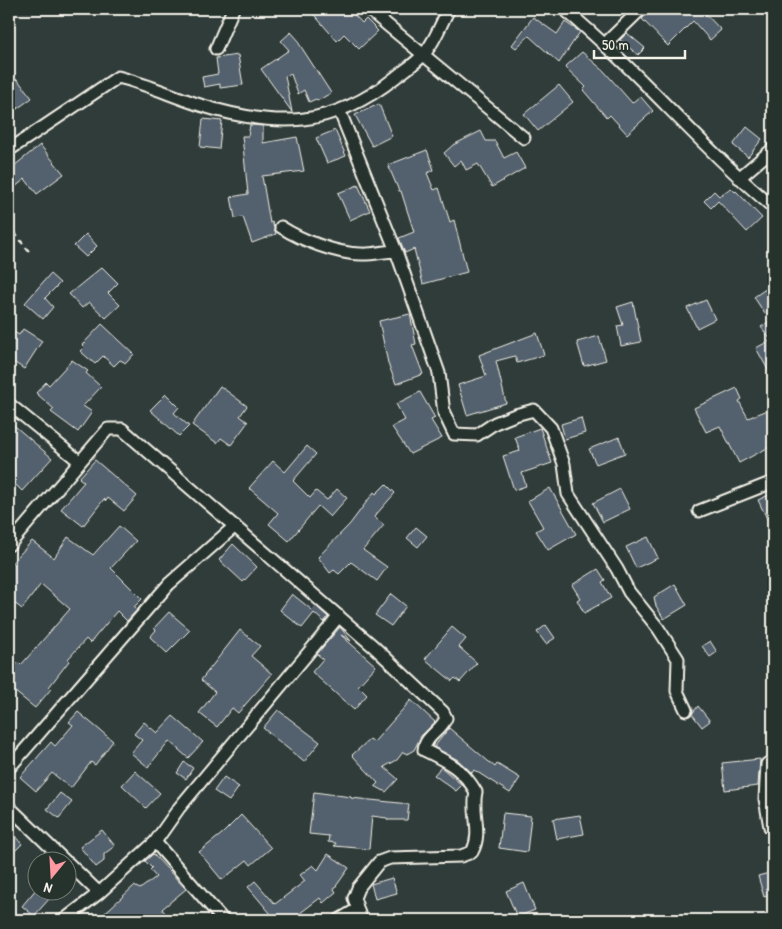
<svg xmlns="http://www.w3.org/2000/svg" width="782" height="929" font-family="'Patrick Hand',sans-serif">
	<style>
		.building { fill: #53606d; stroke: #f4f1e8 }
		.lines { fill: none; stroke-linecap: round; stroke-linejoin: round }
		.street-casing { stroke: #f4f1e8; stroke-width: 15 }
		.path { stroke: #f4f1e8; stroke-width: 2.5; stroke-dasharray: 5 4; stroke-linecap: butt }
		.street { stroke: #26332d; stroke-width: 11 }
	</style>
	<rect width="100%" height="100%" fill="#2f3c3a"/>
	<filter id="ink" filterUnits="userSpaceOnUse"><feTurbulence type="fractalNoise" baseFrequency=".02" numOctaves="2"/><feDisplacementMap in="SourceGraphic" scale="10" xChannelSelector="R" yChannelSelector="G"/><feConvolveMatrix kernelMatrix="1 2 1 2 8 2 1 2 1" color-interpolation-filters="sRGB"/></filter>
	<g filter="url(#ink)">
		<path class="building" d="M309 9H349L362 23 366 19 378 31 359 49 344 34 337 41Z
			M653 9H701L721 30 710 40 693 21 668 46 642 19Z
			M533 17 557 34 565 22 580 32 559 63 529 36 516 48 512 45Z
			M291 32 299 41 298 42 331 93 317 101 316 99 309 102 304 90 298 94 291 74 285 76 292 112 261 69 289 50 281 41Z
			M627 33 645 48 638 55 620 40Z
			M582 52 604 71 632 103 640 96 653 111 627 134 610 115 607 118 583 90 586 87 565 67Z
			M238 55 243 85 220 88V84L204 87 202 77 218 74 216 58Z
			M17 79 32 98 14 111 9 104V85Z
			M559 85 573 102 538 131 524 114Z
			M379 104 392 136 372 146 355 115Z
			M203 119 222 121 219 149 200 147Z
			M250 125 263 126V143L297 137 304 171 262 176 270 223 272 222 276 234 252 243 243 217 235 218 231 197 248 194 242 136H248Z
			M747 127 762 139 748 157 733 145Z
			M335 130 346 156 327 163 316 138Z
			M481 131 486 141H495L504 158 516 152 525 168 492 187 478 164 466 170 461 160 454 166 444 153 453 145Z
			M40 145 64 174 37 194 25 179 9 192V170Z
			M427 150 434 170 427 173 434 190 439 188 450 222 454 220 467 272 423 284 414 249 405 253 399 238 414 232 401 191H399L388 165Z
			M358 185 370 211 350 220 338 193Z
			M731 188 735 192 736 191 762 218 747 232 718 201 711 208 704 201 714 191 719 196Z
			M86 234 97 246 86 257 74 246Z
			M102 267 118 283 108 293 120 305 106 318 89 302 82 308 69 294Z
			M50 274 60 283 45 298 53 307 43 319 25 303Z
			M773 284V310L765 314 754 297Z
			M706 300 715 319 697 328 687 308Z
			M633 302 641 342 621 346 617 326 623 325 617 307Z
			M410 314 416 344 412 345 423 374 396 384 388 363 379 321Z
			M773 319V379L756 348 771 340 761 327Z
			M102 324 134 354 126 363 120 360 114 366 103 356 95 364 80 351 84 347 82 345Z
			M9 329 19 335 23 329 42 341 24 369 9 359Z
			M537 333 544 355 517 363 515 356 496 361 506 403 467 415 458 385 486 376 479 355Z
			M599 336 606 360 584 366 577 342Z
			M72 360 88 371 86 373 101 387 83 406 92 412 78 432 51 412 54 409 36 393 46 382 49 385Z
			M220 386 247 406 240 416 248 422 231 445 221 438 217 443 192 425Z
			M737 388 742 399 739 401 748 418 773 408V445L739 463 720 426 706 432 694 408Z
			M420 392 435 418 431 420 442 438 410 454 392 427 405 420 396 404Z
			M166 394 179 407 174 413 189 426 179 436 150 410Z
			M581 418 585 433 565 439 561 424Z
			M9 421 52 458 22 491 9 478Z
			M540 428 552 463 522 473 526 486 514 490 503 456 520 451 515 437Z
			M619 437 625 453 596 464 589 449Z
			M307 446 316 454 293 481 310 498 316 491 327 500 337 489 347 498 330 517 318 506 289 541 269 524 278 513 249 488 273 461 285 472Z
			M95 460 137 496 124 511 108 498 106 501 104 499 83 526 61 509 84 482 79 478Z
			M386 484 395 493 374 517 384 525 363 550 387 567 377 581 351 562 339 574 334 570 330 573 318 557 350 524 374 492 376 494Z
			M550 488 576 534 548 550 536 531 543 527 528 501Z
			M620 489 630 509 603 522 593 503Z
			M773 493V531L758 500Z
			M119 526 136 541 111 568 142 599 134 607 137 610 127 621 117 611 90 643 86 639 68 659 69 661 49 687 51 689 35 708 9 687V674L18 662 21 665 70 609 41 584 22 609 9 599V566L32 541 54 558 68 537 93 555Z
			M416 527 427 536 418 547 407 538Z
			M648 537 658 558 636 568 626 547Z
			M233 544 257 567 243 582 219 560Z
			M598 569 605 580 602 582 611 598 584 613 577 600 580 598 572 585Z
			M675 584 687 605 664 619 656 606 654 597Z
			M292 594 312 610 316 606 328 617 324 622 314 613 302 628 280 610Z
			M391 594 406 606 391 626 375 615Z
			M169 612 190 630 167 653 150 637 156 630 154 628Z
			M546 625 555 638 546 644 537 632Z
			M340 627 351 641 341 635 376 666 358 686 367 695 354 710 312 672 323 659 317 654Z
			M452 627 466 639 459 647 477 663 460 682 455 678 452 681 425 659Z
			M240 630 260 646 251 656 272 674 238 713 232 708 217 727 199 713 215 692 201 680Z
			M710 641 717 652 710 657 702 646Z
			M411 700 435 722 421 736 414 750 407 754 403 752 397 760 384 767 398 779 386 792 375 786 378 783 352 755 370 739 374 742Z
			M698 706 710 721 702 727 692 714Z
			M278 710 320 742 304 762 263 728Z
			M78 712 113 741 95 765 91 762 71 788 52 773 36 791 20 777 51 742 55 746 73 725 69 722Z
			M173 716 203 742 188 758 169 741 148 767 131 753 142 740 134 734 144 722 157 733Z
			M449 728 495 767 497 764 520 778 510 793 474 770 472 773 458 760 434 747Z
			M760 759 758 786 725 790 722 763Z
			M184 762 193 768 186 779 177 773Z
			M441 767 462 785 456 791 434 775Z
			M135 771 160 793 146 808 122 785Z
			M224 777 239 787 229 801 214 791Z
			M314 792 351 797V798L409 804 407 820H388L387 818 372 816 369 849 334 846 336 843 328 842 329 836 309 834Z
			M60 793 72 802 59 818 47 809Z
			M503 813 531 816 527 852 499 848Z
			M241 815 271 848 251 865 247 860 222 880 199 852 223 833Z
			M580 815 584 834 557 839 553 819Z
			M9 830 22 844 9 857Z
			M102 830 115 846 104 854V861L96 867 80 847Z
			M153 854 186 889 162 909 165 913 155 920H97L134 886 140 889 156 877 150 870 152 868 145 861Z
			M328 854 349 868 334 889 336 892 323 903 320 898 291 920 288 916 283 920H276L248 887 255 881 275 904 305 881 300 875 313 865 318 870Z
			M773 872V894L764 897 758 876Z
			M392 878 397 893 375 899 371 884Z
			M524 883 535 910 517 917 506 891Z
			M37 888 38 892H41L50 898 34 916 22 906Z"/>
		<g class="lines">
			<g class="street-casing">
				<path id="street" d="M368 9 524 138
					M564 9C638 70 699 145 773 207
					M606 43 641 9
					M216 49 233 9
					M340 112 396 251 439 373 444 413 454 434 477 435 495 423 515 415 534 410 551 428 564 464 568 494 617 569 629 592 658 628 678 659 677 691 686 710
					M9 150 118 77C147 84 172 96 200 105 277 129 332 128 396 77 405 70 416 63 423 55 434 44 441 23 449 9
					M739 178 773 149
					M281 227C301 240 337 254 361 254 372 255 384 251 396 251
					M9 404 79 461
					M699 511 773 482
					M9 545 108 429H122L373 646 443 712 446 718C442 730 425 736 424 750 448 762 462 768 476 792 471 813 483 832 472 852L461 856 390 858 379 862 358 888 354 898 361 920
					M767 764 765 799 770 827 773 828
					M9 768 169 584 235 526
					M9 807 66 862
					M155 842 223 920
					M68 863 99 893
					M64 920 99 893 155 842 179 808 339 616
					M339 920 356 910"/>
			</g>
			<path class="path" d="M9 226 31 254"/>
			<use href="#street" class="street"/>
		</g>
	</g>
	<rect width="782" height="929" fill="none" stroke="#26332d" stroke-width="30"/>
	<rect x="15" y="15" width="752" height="899" fill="none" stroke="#f4f1e8" stroke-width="2" filter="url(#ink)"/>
	<g transform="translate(52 876) rotate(198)"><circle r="24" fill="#26332d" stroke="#787f78"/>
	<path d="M0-4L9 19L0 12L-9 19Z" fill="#ff9aa2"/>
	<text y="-8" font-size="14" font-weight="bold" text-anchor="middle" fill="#f4f1e8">N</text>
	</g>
	<path d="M594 50v8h91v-8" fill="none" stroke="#f4f1e8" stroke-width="2.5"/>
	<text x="602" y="50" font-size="15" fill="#f4f1e8" stroke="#26332d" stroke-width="4" paint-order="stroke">50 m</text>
</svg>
